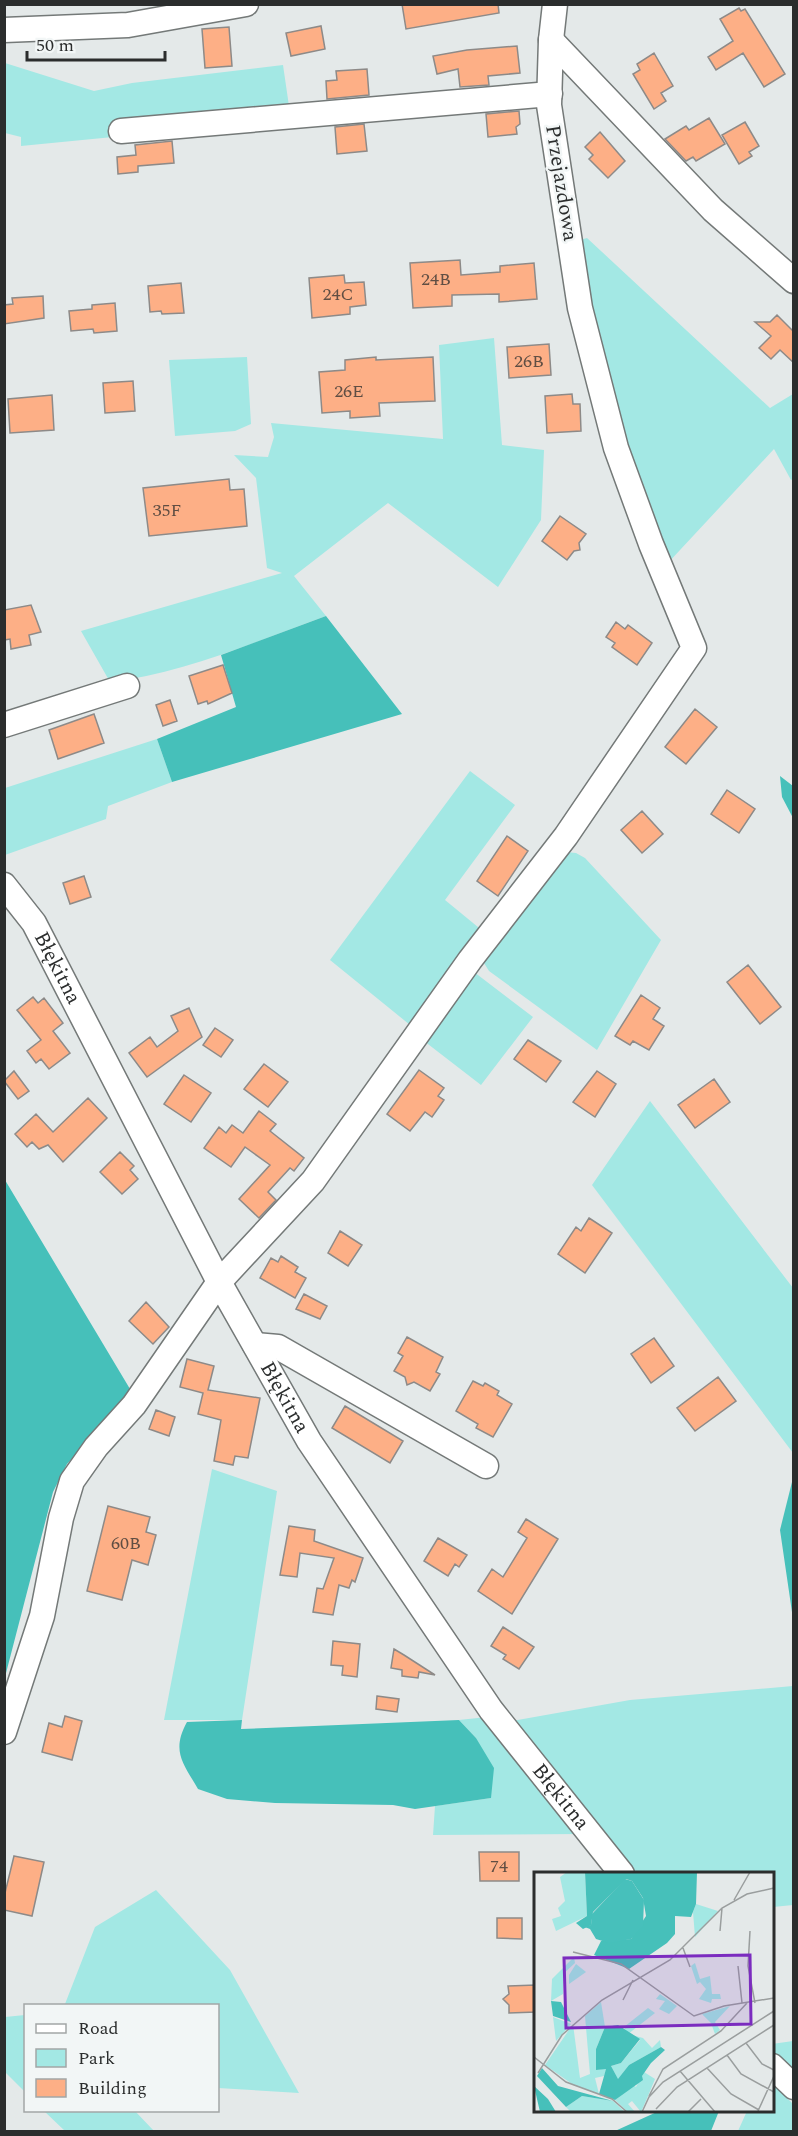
<svg xmlns="http://www.w3.org/2000/svg" width="798" height="2136" font-family="Spectral,serif">
	<style>
		.green { fill: #a3e8e4 }
		.forest { fill: #46c0ba }
		.building { fill: #fdaf86; stroke: #8d8a88; stroke-width: 1.5 }
		.lines { fill: none; stroke-linecap: round; stroke-linejoin: round }
		.minor-casing { stroke: #747978; stroke-width: 27 }
		.minor { stroke: #fff; stroke-width: 24 }
		.labels { text-anchor: middle; dominant-baseline: central; stroke-width: 5; stroke-linejoin: round; paint-order: stroke }
		.number-label { font-size: 18px; fill: #604e43 }
		.street-label { font-size: 21px; fill: #2b2d2d; stroke: #f2f6f6 }
		.inset-road { fill: none; stroke: #9a9e9e; stroke-width: 1.5 }
		.view { fill: #7b2cbf; fill-opacity: 0.15; stroke: #7b2cbf; stroke-width: 3 }
		.inset-edge { fill: none; stroke: #2b2d2d; stroke-width: 3 }
	</style>
	<rect width="100%" height="100%" fill="#e4e9e9"/>
	<path class="green" d="M5 63 94 91 132 83 283 65 290 113 113 137 21 146V137L5 133Z
		M587 238 770 408 793 394V479L791 480 774 449 667 564 619 443 583 263 580 240Z
		M494 338 502 445 544 450 541 520 498 587 388 503 294 576 326 616C257 641 182 674 110 682L81 631 282 573 267 568 256 478 234 455 268 457 274 437 271 423 443 439 439 345Z
		M247 357 251 424 235 431 175 436 169 360Z
		M157 739 172 782 108 806 106 819 5 855V788Z
		M470 771 515 805 445 900 484 932 415 1029 330 960Z
		M566 852 576 853 585 858 661 940 597 1050 489 971 484 963V954Z
		M474 972 533 1017 481 1085 424 1041Z
		M650 1101 793 1288V1453L592 1185Z
		M212 1469 277 1491 242 1720H164Z
		M793 1686V1905L773 1907 772 1874 631 1873 512 1721 630 1700Z
		M487 1717 582 1834 433 1835 435 1806 491 1798 476 1738 459 1720Z
		M156 1890 230 1970 299 2093 218 2088V2006L65 2004 95 1927Z
		M25 2015H26L25 2092 4 2071 5 2017Z
		M793 2041V2076L773 2057 772 2044Z
		M773 2084 793 2104V2131H738L747 2111 772 2110Z
		M44 2111H135L154 2131H65Z"/>
	<path class="forest" d="M326 616 402 714 172 782 157 739 236 707 221 655Z
		M780 776 793 786V818L782 797Z
		M5 1180 133 1394 67 1464 53 1492 5 1677Z
		M793 1478H794L793 1619 780 1530Z
		M242 1720 241 1729 459 1720 476 1738 494 1768 491 1798 415 1809 393 1805 275 1803 227 1799 198 1789C183 1763 171 1751 187 1722Z
		M659 2111V2110L719 2111 711 2131H615Z"/>
	<path class="building" d="M402 4H498L499 13 406 29Z
		M739 8 741 11 745 9 785 74 764 87 743 53 716 70 708 57 733 41 720 19Z
		M321 26 325 49 291 56 286 33Z
		M229 27 232 66 205 68 202 29Z
		M517 46 520 73 488 76 489 85 460 87 458 69 437 74 433 56 467 50Z
		M654 53 673 86 661 93 666 101 654 109 633 74 640 70 637 64Z
		M367 69 369 95 327 99 326 81 337 80 336 71Z
		M519 111 520 124 516 127 517 134 488 137 486 114Z
		M709 118 725 144 696 161 693 157 686 161 665 139 686 126 689 130Z
		M745 122 759 146 749 152 752 156 739 164 722 135Z
		M364 124 367 151 337 154 335 127Z
		M600 132 625 161 608 178 589 159 593 155 585 147Z
		M172 141 174 163 138 166V172L118 174 117 157 136 155 135 145Z
		M460 260 461 275 500 272V266L534 263 537 299 499 302V294L452 295V306L413 308 410 263Z
		M344 275 345 283 364 282 366 305 350 307V314L312 318 309 278Z
		M181 283 184 313 162 314 161 311 150 312 148 286Z
		M43 296 44 318 4 324V305L13 304 12 298Z
		M115 303 117 331 94 333 93 329 71 331 69 311 92 309V305Z
		M777 315 794 332V363L780 350 771 359 759 348 771 336 755 322H770Z
		M549 344 551 375 509 378 507 347Z
		M376 357V360L433 357 435 401 379 403 380 416 350 418V411L322 413 319 372 345 370V360Z
		M133 381 135 411 105 413 103 383Z
		M572 394 573 404H580L581 431 547 433 545 396Z
		M52 395 54 430 10 433 8 399Z
		M229 479 230 490 244 489 247 526 149 536 143 488Z
		M560 516 586 534 579 543 580 550 574 551 567 560 542 541Z
		M31 605 41 632 29 635 31 645 11 649 10 639 4 640V610Z
		M616 622 625 629 628 625 652 643 637 665 612 647 615 643 606 637Z
		M223 665 232 693 208 704 207 701 198 704 189 676Z
		M170 700 177 721 163 726 156 705Z
		M695 709 717 727 686 764 665 747Z
		M94 714 104 743 58 759 49 730Z
		M727 790 755 809 739 833 711 814Z
		M642 811 663 834 642 853 621 830Z
		M507 836 528 851 498 896 477 881Z
		M84 876 91 897 70 904 63 883Z
		M748 965 781 1007 760 1024 727 982Z
		M641 995 660 1008 653 1019 664 1026 649 1050 633 1041 630 1045 615 1036Z
		M33 997 38 1003 44 998 63 1023 53 1031 70 1053 49 1069 41 1059 36 1063 27 1051 41 1040 17 1010Z
		M189 1008 202 1037 147 1077 129 1053 150 1037 157 1047 178 1031 171 1016Z
		M215 1028 233 1040 221 1057 203 1045Z
		M528 1040 561 1061 546 1082 514 1059Z
		M264 1064 288 1082 268 1107 244 1089Z
		M419 1070 444 1088 438 1096 444 1100 432 1117 425 1112 410 1131 387 1114Z
		M14 1071 29 1091 18 1099 4 1081Z
		M597 1071 616 1084 595 1117 573 1102Z
		M184 1075 211 1093 191 1122 164 1104Z
		M714 1079 730 1102 695 1128 678 1105Z
		M88 1098 107 1118 63 1162 48 1145 39 1149 32 1142 27 1147 15 1134 36 1114 53 1132Z
		M259 1111 276 1124 270 1131 304 1158 294 1171 290 1168 268 1192 276 1200 259 1218 239 1199 270 1165 245 1147 231 1167 204 1148 219 1127 226 1133 232 1125 243 1133Z
		M120 1152 134 1166 130 1170 138 1179 122 1194 100 1172Z
		M589 1218 612 1233 585 1273 558 1254 576 1227 581 1231Z
		M340 1231 362 1245 348 1266 328 1253Z
		M281 1256 298 1267 295 1272 306 1278 295 1298 260 1278 271 1258 278 1262Z
		M304 1294 327 1306 320 1319 296 1309Z
		M146 1302 169 1327 153 1344 129 1321Z
		M407 1337 443 1357 436 1372 440 1374 430 1391 414 1382 407 1385 405 1377 394 1371 403 1356 398 1353Z
		M654 1338 674 1366 651 1383 631 1354Z
		M187 1359 214 1366 208 1390 260 1398 248 1458 235 1456 233 1465 214 1461 221 1420 198 1414 203 1393 180 1387Z
		M718 1377 736 1401 695 1431 677 1408Z
		M473 1381 483 1386 485 1383 499 1391 497 1395 512 1404 493 1437 476 1428 478 1424 456 1411Z
		M345 1406 403 1441 390 1463 332 1428Z
		M156 1410 175 1417 169 1436 149 1429Z
		M108 1506 150 1517 146 1532 156 1535 148 1565 132 1560 122 1600 87 1591Z
		M526 1519 558 1539 512 1614 478 1591 492 1569 503 1577 527 1538 518 1532Z
		M289 1526 315 1530 314 1541 363 1558 355 1582 352 1580 349 1588 339 1585 333 1615 313 1612 317 1588 323 1589 334 1558 300 1553 297 1577 280 1575Z
		M438 1538 467 1555 459 1567 455 1564 448 1576 424 1561Z
		M503 1627 534 1647 519 1669 503 1659 506 1655 491 1646Z
		M333 1641 360 1644 357 1677 342 1675 343 1666 331 1665Z
		M394 1649 404 1655 435 1675 419 1672 418 1678 402 1676V1670L391 1668Z
		M377 1696 399 1699 397 1712 376 1709Z
		M65 1716 82 1721 72 1760 42 1752 49 1723 62 1727Z
		M479 1852H519V1881H480Z
		M14 1856 44 1862 32 1916 4 1910V1897Z
		M497 1918H522V1939L497 1938Z
		M536 1985V2012L509 2013V2005L503 1999 509 1994 508 1986Z"/>
	<g class="lines">
		<g class="minor-casing">
			<g id="minor">
				<path d="M4 30 128 25 246 4"/>
				<path d="M551 40 713 210 794 281"/>
				<path d="M121 131 550 94"/>
				<path d="M4 725 127 686"/>
				<path id="s1" d="M4 885 34 923 219 1282 309 1441 491 1710 622 1874"/>
				<path d="M255 1345 278 1347 486 1466"/>
				<path d="M4 1732 42 1616 61 1518 72 1481 96 1447 134 1405 219 1282 313 1181 470 960 566 836 694 648 651 544 616 448 580 308 549 105 551 40 555 4"/>
				<path d="M772 2066 794 2087"/>
			</g>
		</g>
		<use href="#minor" class="minor"/>
	</g>
	<g class="labels">
		<g class="number-label">
			<text x="436" y="279">24B</text>
			<text x="338" y="294">24C</text>
			<text x="529" y="361">26B</text>
			<text x="349" y="391">26E</text>
			<text x="167" y="510">35F</text>
			<text x="126" y="1543">60B</text>
			<text x="499" y="1866">74</text>
		</g>
		<g class="street-label">
			<text transform="translate(561 183) rotate(81)">Przejazdowa</text>
			<text stroke="none"><textPath href="#s1" startOffset="99">Błękitna</textPath></text>
			<text stroke="none"><textPath href="#s1" startOffset="585">Błękitna</textPath></text>
			<text stroke="none"><textPath href="#s1" startOffset="1071">Błękitna</textPath></text>
		</g>
	</g>
	<g transform="translate(534 1872)">
		<rect width="240" height="240" fill="#e4e9e9"/>
		<path d="M33 0H51L53 44 22 59 18 47 27 44 24 36 31 29 26 5ZM162 32 184 39 161 65 159 40ZM40 85 41 91 29 102V122L17 129 18 107ZM161 91 166 107 176 104 178 122H186L187 127H178L177 131 165 127 172 117 166 110 163 112 157 94ZM42 92 52 100 35 112V103ZM126 122 143 134 135 142 125 137 131 129 122 127ZM67 130 71 155 62 177V198L73 196 70 204 61 206 65 222 38 212 11 193 39 152 46 206 56 202 51 144ZM196 134 181 150 186 158 181 162 177 151 168 142ZM114 136 121 141 94 162 109 166 118 176 126 168 127 175 95 193 84 208 77 194 87 191 106 168 93 161 90 155ZM19 145 37 152 22 169ZM110 200 121 207 114 224 107 240 98 229 94 232 101 240H94L81 228 99 213 102 215ZM48 224 79 229 91 240H37L32 235Z" fill="#a3e8e4"/>
		<path d="M51 0H163L162 32 157 45 141 44V62L133 71 95 97 60 83 67 69 97 67 112 44 109 26 98 9 92 7 59 40 57 53 49 57 42 51 53 44ZM17 129 27 130 37 150 19 144ZM84 153 106 167 87 191 77 194 84 207 95 193 127 175 131 178 117 191 108 204 109 208 81 228 65 222 72 197 62 198V177L71 155ZM8 196 24 214 79 229 48 224 32 235 3 204ZM0 214 14 227 22 240H6Z" fill="#46c0ba"/>
		<path d="M91 7 98 9 110 28 109 54 97 67 75 71 62 67 56 57 48 54 57 53 58 42Z" fill="#47c0bb"/>
		<path class="inset-road" d="M200 28 216 0M186 59 188 36M216 59 214 94 221 131M149 76 156 95M39 80 87 92 160 144 190 134 240 126M204 94 208 131M89 128 99 108M212 171 228 192 240 198M193 183 207 202 240 220M0 185 32 210 78 227 93 240M173 196 197 222 225 238M146 199 181 240M4 201 28 163 68 128 136 88 188 36 213 22 240 16M115 224 129 197 187 159 213 131M122 237 143 215 240 153M224 239 240 204M108 240 115 225 129 210 240 139M154 240 167 227"/>
		<path class="view" d="M216 83 217 152 32 156 30 86Z"/>
		<rect width="240" height="240" class="inset-edge"/>
	</g>
	<rect width="798" height="2136" fill="none" stroke="#2b2d2d" stroke-width="12"/>
	<rect x="24" y="2004" width="195" height="108" fill="#f2f6f6" stroke="#a2a6a6" stroke-width="1.5"/>
	<rect x="36" y="2024" width="30" height="9" fill="#ffffff" stroke="#a2a6a6" stroke-width="1.5"/>
	<text x="78" y="2034" font-size="18" fill="#2b2d2d">Road</text>
	<rect x="36" y="2049" width="30" height="18" fill="#a3e8e4" stroke="#a2a6a6" stroke-width="1.5"/>
	<text x="78" y="2064" font-size="18" fill="#2b2d2d">Park</text>
	<rect x="36" y="2079" width="30" height="18" fill="#fdaf86" stroke="#a2a6a6" stroke-width="1.5"/>
	<text x="78" y="2094" font-size="18" fill="#2b2d2d">Building</text>
	<path d="M27 51v9h138v-9" fill="none" stroke="#2b2d2d" stroke-width="3"/>
	<text x="36" y="51" font-size="18" fill="#2b2d2d" stroke="#f2f6f6" stroke-width="4.5" paint-order="stroke">50 m</text>
</svg>
